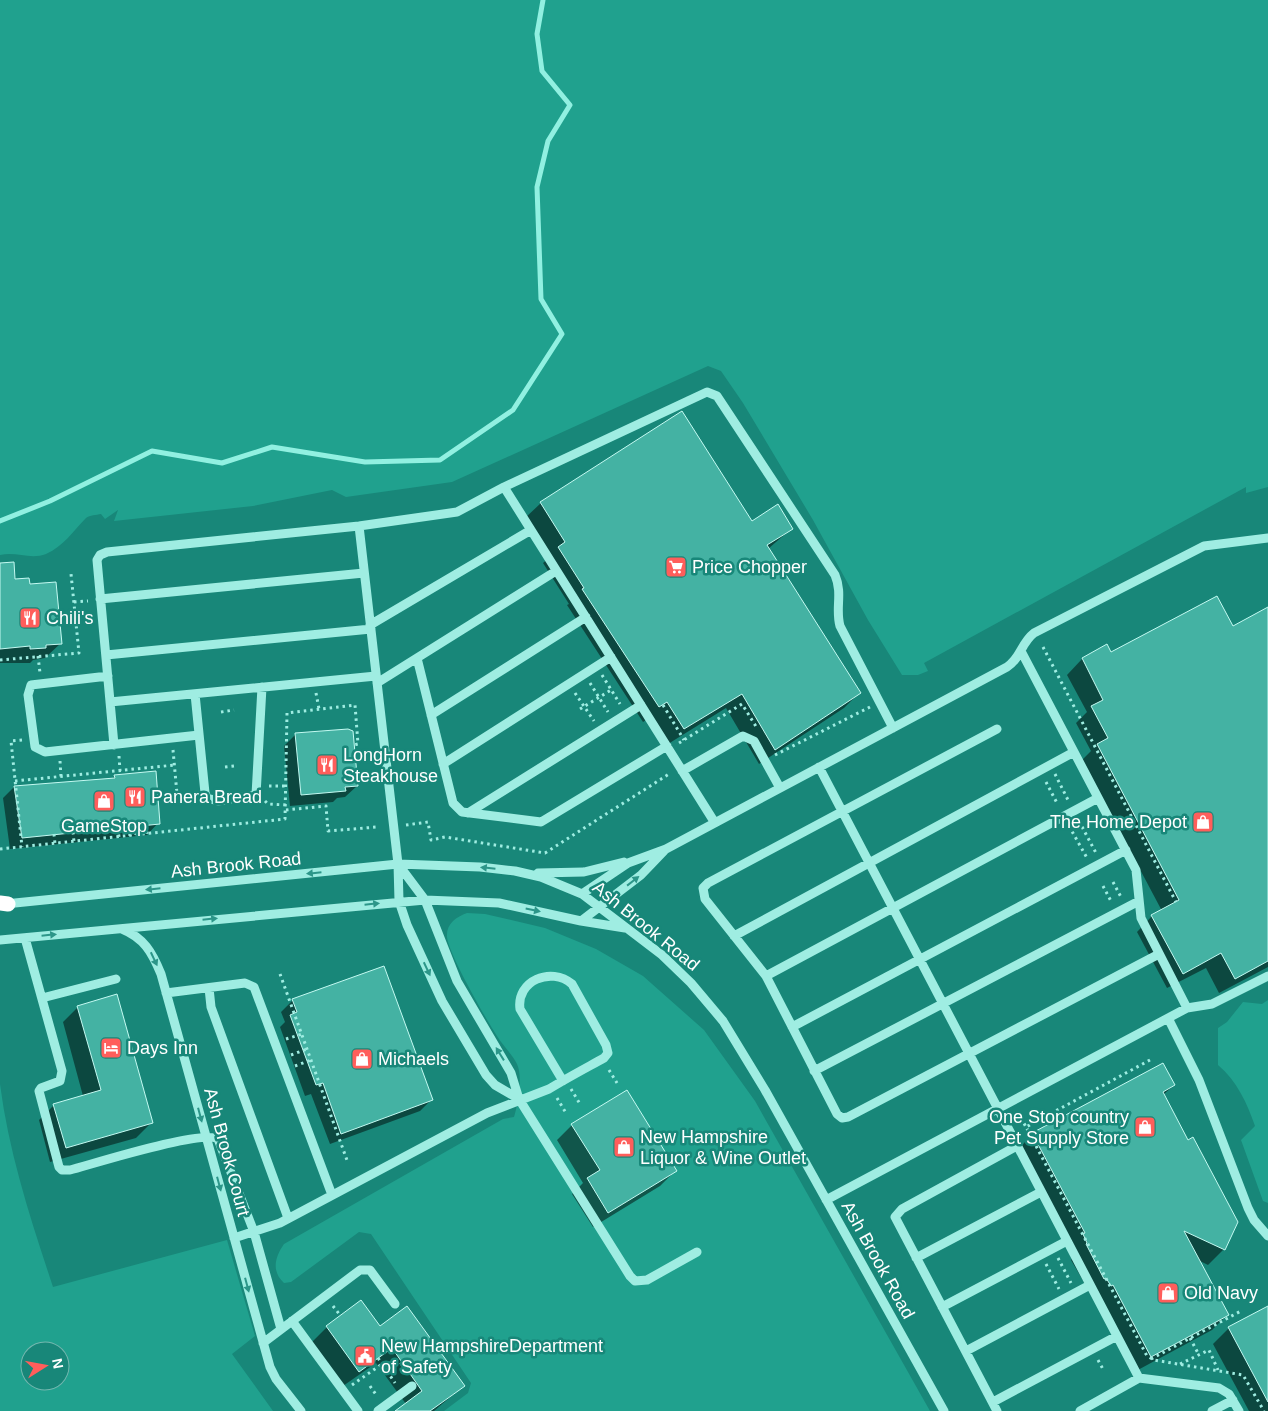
<svg xmlns="http://www.w3.org/2000/svg" width="1268" height="1411" font-family="Helvetica,sans-serif">
	<style>
		.green { fill: #20a18e; fill-rule: evenodd }
		.shadow { fill: #0007 }
		.lines { fill: none; stroke-linecap: round; stroke-linejoin: round }
		.stream { stroke: #91f0e1; stroke-width: 5 }
		.building { fill: #44b2a3; stroke: #c4faf2 }
		.path { stroke: #9fede2; stroke-width: 3; stroke-dasharray: 2.5 4; stroke-linecap: butt }
		.minor { stroke: #9fede2; stroke-width: 9 }
		.highway { stroke: #fff; stroke-width: 15 }
		.oneway { fill: #2c9689 }
		.labels { text-anchor: middle; dominant-baseline: central; stroke-width: 5; stroke-linejoin: round; paint-order: stroke }
		.poi-label { font-size: 18px; fill: #fff; stroke: #188779; text-anchor: start }
		.street-label { font-size: 18px; fill: #fff; stroke: #188779 }
	</style>
	<rect width="100%" height="100%" fill="#188779"/>
	<path class="green" d="M0 0H1268V487L1246 493V487L924 663 928 671 918 675H902L868 620 813 520 743 403 721 371 708 366 452 482 346 497 332 490 253 506 114 521 118 510 105 519 101 514C96 515 90 515 86 518 73 531 64 546 46 554 30 560 16 551 0 555Z
		M467 913 485 914 545 928 596 949 643 976 704 1030 755 1101 930 1411H444L468 1393 471 1383 371 1234 359 1232 291 1282 284 1283C271 1271 275 1257 284 1244L503 1119 514 1117C518 1104 523 1077 517 1064 512 1054 503 1046 497 1036 486 1019 449 955 447 937 446 924 456 917 467 913Z
		M1268 1000V1203L1263 1201 1241 1140 1255 1126C1247 1103 1237 1081 1218 1065V1028L1227 1022 1243 1002 1262 1004Z
		M0 1084C9 1154 31 1220 53 1287L227 1240 255 1336 232 1354 273 1411H0ZM30 1351H60V1381H30Z"/>
	<path class="shadow" d="M541 503 751 522 792 528 768 549 859 693 844 708 759 764 726 708 668 744 651 717 643 722 567 605 569 604 543 563 550 557 525 518Z
		M0 565 14 580 29 586 61 643 45 658 33 660 30 663H0Z
		M1268 609V967L1219 993 1206 968 1167 988 1137 932 1152 916 1162 911 1082 760 1091 751 1076 723 1087 712 1067 675 1082 659 1107 646 1111 654 1233 627Z
		M295 735 357 786 345 797 337 798 333 802 290 806 284 746Z
		M115 776 158 823 147 835 10 849 3 798 14 787 112 779Z
		M293 1000 431 1100 420 1111 330 1144 311 1094 305 1096 280 1027 285 1022 281 1012Z
		M78 1007 152 1122 136 1138 50 1162 39 1120 54 1105 83 1096 63 1022Z
		M1174 1085 1163 1095 1188 1141 1237 1222 1224 1249 1208 1265 1198 1260 1227 1315 1212 1330 1136 1371 1071 1260 1072 1259 1018 1149 1033 1134Z
		M572 1125 675 1171 660 1186 593 1227 572 1194 583 1183 557 1140Z
		M1268 1307V1411H1249L1213 1344 1229 1328Z
		M327 1327 379 1328 463 1386 434 1411H399L406 1404 376 1363 343 1386 312 1342Z"/>
	<g class="lines">
		<path class="stream" d="M0 521 50 501 152 451 222 463 272 447 365 462 440 460 513 410 562 334 541 299 537 187 548 141 570 105 542 71 537 34 543 0"/>
	</g>
	<path class="building" d="M682 411 752 521 778 504 793 529 767 545 861 693 775 750 742 694 684 729 667 702 659 707 582 589 584 588 558 547 565 542 540 502Z
		M14 562 15 579 29 578 30 584 56 582 62 644 46 645V648L30 649V646L0 649V563Z
		M1217 596 1233 626 1268 607V961L1235 979 1221 953 1183 974 1151 915 1179 900 1097 744 1108 738 1091 706 1103 700 1082 658 1107 644 1111 652Z
		M348 729 353 731 358 786 345 787 346 791 301 795 295 733Z
		M156 771 160 824 22 838 14 786 115 778 114 775Z
		M384 966 433 1100 341 1134 323 1083 316 1085 290 1015 297 1012 292 999Z
		M117 994 153 1123 66 1148 53 1104 101 1090 77 1006Z
		M1163 1063 1175 1085 1163 1092 1188 1140 1193 1137 1238 1222 1225 1250 1184 1231 1229 1315 1151 1357 1113 1285 1111 1286 1106 1278 1104 1279 1086 1244 1087 1243 1083 1234 1085 1233 1032 1133Z
		M627 1090 677 1171 608 1213 587 1178 600 1170 571 1124Z
		M361 1300 380 1326 407 1306 465 1386 430 1411H395L422 1391 392 1348 359 1372 326 1326Z
		M1268 1306V1402L1228 1327Z"/>
	<g class="lines">
		<path class="path" d="M74 602 88 601
			M1043 647 1176 902
			M38 656 40 673
			M0 660 79 653 71 574
			M602 675 620 704
			M590 683 608 712
			M316 693 319 709
			M575 693 594 721
			M663 705 684 740
			M580 709 611 690
			M221 712 234 710
			M22 740 11 741 22 847
			M679 743 742 704 757 728
			M173 750 177 794
			M775 755 870 707
			M119 756 120 771
			M60 761 61 777
			M225 767 234 766
			M1055 774 1068 800
			M15 781 175 765
			M1046 782 1058 805
			M269 786H286
			M265 801 268 804 286 805
			M286 810 326 806 328 831 377 827
			M1079 821 1096 853
			M146 825 147 834
			M406 825 428 822 431 840 445 837 545 853 669 774
			M135 826 136 835
			M1069 826 1087 858
			M129 827 130 836
			M118 828 119 837
			M73 832 74 842
			M54 834 55 844
			M0 849 285 819 287 713 355 705 358 744 354 745
			M1113 882 1121 897
			M1103 886 1112 903
			M280 974 348 1163
			M286 1039 302 1034
			M291 1055 307 1049
			M1150 1060 1026 1127 1147 1356 1154 1360 1243 1375 1264 1411
			M295 1066 311 1060
			M609 1070 617 1083
			M571 1089 580 1104
			M557 1098 566 1113
			M1018 1112 1026 1127
			M1058 1258 1071 1283
			M1046 1264 1059 1289
			M333 1306 340 1315
			M1190 1338 1199 1355
			M378 1358 387 1371 400 1362 409 1374
			M1151 1359 1241 1311
			M1098 1360 1104 1371
			M1180 1364 1209 1350 1218 1370
			M387 1371 395 1383
			M352 1385 382 1364
			M370 1386 377 1396"/>
		<path class="minor" d="M504 487 715 823
			M359 526 398 864 399 901 407 925 442 1001 486 1075 495 1085 519 1099
			M100 599 364 573
			M370 625 531 530
			M1021 651 1136 870 1141 918 1187 1008
			M106 655 371 629
			M417 658 453 803 462 812 541 822 667 746
			M108 676 31 685 28 695 35 747 45 752 199 735
			M377 683 556 571
			M195 694 205 793 207 798 218 801 256 795 262 687
			M110 702 376 676
			M431 715 586 617
			M997 729 708 883 703 888 705 899 766 976 837 1114 842 1118 848 1117 1159 954
			M114 745 97 560 100 555 107 552 359 526 457 512 504 487 707 392 717 396 835 575C843 594 835 608 840 626L893 728
			M443 764 611 657
			M819 767 1139 1378
			M682 771 743 736 754 741 780 788
			M468 813 641 705
			M398 864 425 900 457 981 511 1073 519 1099 630 1276 635 1281 647 1280 697 1252
			M538 873 584 872 624 862
			M582 894 628 863 666 849 1007 667C1021 658 1021 643 1034 633L1204 546 1268 538
			M5 904 398 864 480 867 515 871 541 877 582 894 662 955 691 983 723 1021 765 1090 944 1411
			M581 921 641 875 664 851
			M122 929C144 938 152 952 161 974L270 1367 276 1379 301 1411
			M734 936 1074 752
			M25 938 62 1071 60 1081 41 1088 39 1091 59 1167 62 1170H70C93 1164 203 1129 218 1139L254 1232 281 1329
			M0 940 425 900 499 903 581 921 625 928
			M766 976 1098 798
			M209 988 211 1007 288 1218
			M166 993 245 983 254 987 332 1195
			M42 998 116 979
			M1168 1018 1199 1080 1248 1208 1254 1220 1268 1236
			M792 1027 1126 850
			M814 1071 1139 901
			M826 1200 1187 1008 1212 1004 1268 976
			M234 1238 280 1223 487 1113 549 1089C567 1078 586 1068 604 1058L608 1053 606 1045 572 984C551 966 516 981 520 1009L563 1081
			M916 1258 1041 1192
			M942 1307 1067 1241
			M292 1321 358 1411
			M263 1343 360 1270H370L395 1304
			M966 1351 1090 1285
			M993 1402 1117 1336
			M378 1411 412 1386
			M997 1411 895 1217 902 1209 1017 1146
			M1080 1411 1139 1378 1219 1388 1229 1394 1239 1411
			M1212 1411 1233 1400"/>
		<path class="highway" d="M0 903 8 904"/>
	</g>
	<defs><path id="oneway-solid" d="M-6-.8H1V-3.2L6.5 0L1 3.2V.8H-6Z" transform="scale(1.25)"/></defs>
	<g class="oneway">
		<use href="#oneway-solid" transform="translate(488 868) rotate(-174)"/>
		<use href="#oneway-solid" transform="translate(314 873) rotate(174)"/>
		<use href="#oneway-solid" transform="translate(633 881) rotate(-38)"/>
		<use href="#oneway-solid" transform="translate(153 889) rotate(174)"/>
		<use href="#oneway-solid" transform="translate(372 904) rotate(-6)"/>
		<use href="#oneway-solid" transform="translate(533 910) rotate(12)"/>
		<use href="#oneway-solid" transform="translate(210 919) rotate(-6)"/>
		<use href="#oneway-solid" transform="translate(49 935) rotate(-6)"/>
		<use href="#oneway-solid" transform="translate(154 959) rotate(65)"/>
		<use href="#oneway-solid" transform="translate(427 969) rotate(65)"/>
		<use href="#oneway-solid" transform="translate(500 1054) rotate(-122)"/>
		<use href="#oneway-solid" transform="translate(200 1115) rotate(75)"/>
		<use href="#oneway-solid" transform="translate(219 1184) rotate(75)"/>
		<use href="#oneway-solid" transform="translate(247 1285) rotate(75)"/>
	</g>
	<defs>
		<g id="supermarket-square" transform="scale(1.125)"><rect x="-9" y="-9" width="18" height="18" rx="4" fill="#ff5e5b" stroke="#188779"/><path d="M-6-5.5h2.5l.6 2H6L4.5 2H-2.5L-4.4-4H-6ZM-1.5 3.2a1.3 1.3 0 1 0 .1 0ZM3 3.2a1.3 1.3 0 1 0 .1 0Z" fill="#fff"/></g>
		<g id="restaurant-square" transform="scale(1.125)"><rect x="-9" y="-9" width="18" height="18" rx="4" fill="#ff5e5b" stroke="#188779"/><path d="M-5-6h1v4h1v-4h1v4h1v-4h1v5L-1.5 .5V6h-2V.5L-5-1ZM5-6V6H3V1.5H1.5Q1.5-4 5-6Z" fill="#fff"/></g>
		<g id="shop-square" transform="scale(1.125)"><rect x="-9" y="-9" width="18" height="18" rx="4" fill="#ff5e5b" stroke="#188779"/><path d="M-5-2.5h2.3a2.7 3.5 0 0 1 5.4 0H5L5.5 6h-11ZM-1.5-2.5h3a1.5 2.3 0 0 0-3 0Z" fill="#fff"/></g>
		<g id="hotel-square" transform="scale(1.125)"><rect x="-9" y="-9" width="18" height="18" rx="4" fill="#ff5e5b" stroke="#188779"/><path d="M-6-4.5h1.5V1H6V5H4.5V3h-9V5H-6ZM-4 0a1.8 1.8 0 1 1 3.6 0ZM.5 0V-2.5h3Q6-2.5 6 0Z" fill="#fff"/></g>
		<g id="civic-square" transform="scale(1.125)"><rect x="-9" y="-9" width="18" height="18" rx="4" fill="#ff5e5b" stroke="#188779"/><path d="M-.6-6.5H3V-4.5H.6V-3L4-1V1h2V6H-6V1h2V-1L-.6-3ZM-1.2 2.5V6h2.4V2.5Z" fill="#fff"/></g>
	</defs>
	<g fill-rule="evenodd">
		<use href="#supermarket-square" x="676" y="567"/>
		<use href="#restaurant-square" x="30" y="618"/>
		<use href="#restaurant-square" x="327" y="765"/>
		<use href="#restaurant-square" x="135" y="797"/>
		<use href="#shop-square" x="104" y="801"/>
		<use href="#shop-square" x="1203" y="822"/>
		<use href="#hotel-square" x="111" y="1048"/>
		<use href="#shop-square" x="362" y="1059"/>
		<use href="#shop-square" x="1145" y="1127"/>
		<use href="#shop-square" x="624" y="1147"/>
		<use href="#shop-square" x="1168" y="1293"/>
		<use href="#civic-square" x="365" y="1356"/>
	</g>
	<g class="labels">
		<g class="poi-label">
			<text x="692" y="567">Price Chopper</text>
			<text x="46" y="618">Chili's</text>
			<text x="343" y="755">LongHorn<tspan x="343" dy="21">Steakhouse</tspan></text>
			<text x="151" y="797">Panera Bread</text>
			<text x="1187" y="822" text-anchor="end">The Home Depot</text>
			<text x="104" y="826" text-anchor="middle">GameStop</text>
			<text x="127" y="1048">Days Inn</text>
			<text x="378" y="1059">Michaels</text>
			<text x="1129" y="1117" text-anchor="end">One Stop country<tspan x="1129" dy="21">Pet Supply Store</tspan></text>
			<text x="640" y="1137">New Hampshire<tspan x="640" dy="21">Liquor &amp; Wine Outlet</tspan></text>
			<text x="1184" y="1293">Old Navy</text>
			<text x="381" y="1346">New HampshireDepartment<tspan x="381" dy="21">of Safety</tspan></text>
		</g>
		<g class="street-label">
			<text transform="translate(236 865) rotate(-6)">Ash Brook Road</text>
			<text transform="translate(646 926) rotate(39)">Ash Brook Road</text>
			<text transform="translate(227 1152) rotate(75)">Ash Brook Court</text>
			<text transform="translate(878 1260) rotate(61)">Ash Brook Road</text>
		</g>
	</g>
	<g transform="translate(45 1366) rotate(79)"><circle r="24" fill="#188779" stroke="#74b7af"/>
	<path d="M0-4L9 19L0 12L-9 19Z" fill="#ff5e5b"/>
	<text y="-8" font-size="14" font-weight="bold" text-anchor="middle" fill="#ffffff">N</text>
	</g>
</svg>
